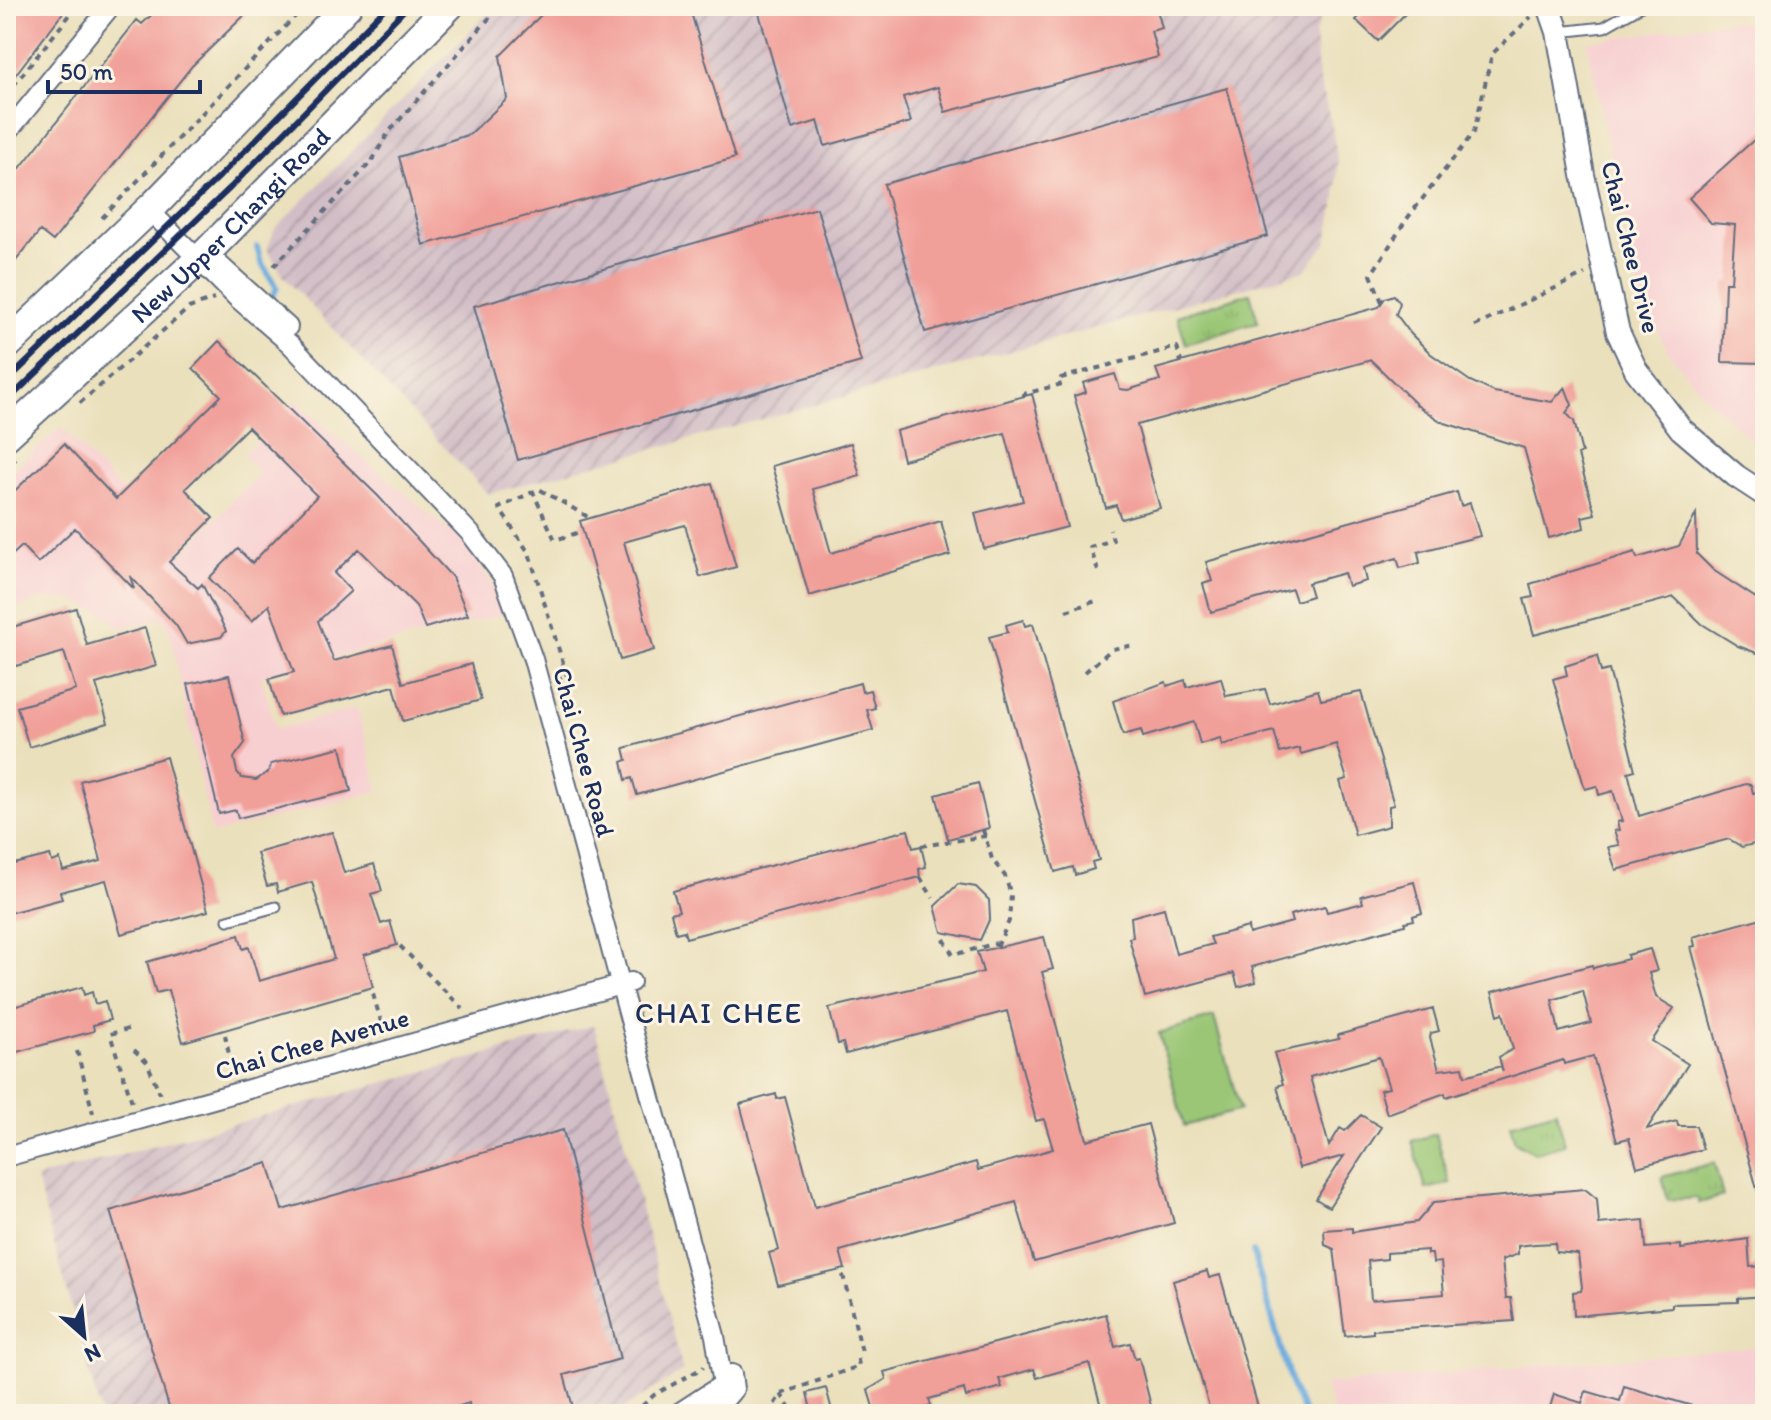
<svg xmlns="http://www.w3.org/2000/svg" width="1771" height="1420" font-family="Itim,sans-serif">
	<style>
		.built { fill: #f7cfd1 }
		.industrial { fill: url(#industrial-furrows) }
		.grass { fill: #9ac674; stroke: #5a7a69; stroke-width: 2 }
		.park { fill: url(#park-tufts); stroke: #5a7a69; stroke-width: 2 }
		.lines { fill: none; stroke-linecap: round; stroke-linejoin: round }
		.stream { stroke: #6baade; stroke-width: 6 }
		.building { fill: #f19f99; fill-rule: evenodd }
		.service-casing { stroke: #636d7f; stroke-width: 13 }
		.minor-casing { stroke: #636d7f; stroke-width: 22 }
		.tertiary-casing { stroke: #636d7f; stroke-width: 26 }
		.primary-casing { stroke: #636d7f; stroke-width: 32 }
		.path { stroke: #636d7f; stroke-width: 4; stroke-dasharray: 6 6; stroke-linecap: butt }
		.service { stroke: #fff; stroke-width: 9 }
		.minor { stroke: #fff; stroke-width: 18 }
		.tertiary { stroke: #fff; stroke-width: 22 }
		.primary { stroke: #fff; stroke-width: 28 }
		.rail { stroke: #1b2f5e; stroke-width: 6 }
		.labels { text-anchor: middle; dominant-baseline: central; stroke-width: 6; stroke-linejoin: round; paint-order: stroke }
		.street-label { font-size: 26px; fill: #1b2f5e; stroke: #fcf5e5 }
		.quarter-label { font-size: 30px; letter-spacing: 2px; fill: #1b2f5e; stroke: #fcf5e5 }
	</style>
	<defs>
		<pattern id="industrial-furrows" width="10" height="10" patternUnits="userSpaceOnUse" patternTransform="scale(2)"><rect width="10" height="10" fill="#d2bdc6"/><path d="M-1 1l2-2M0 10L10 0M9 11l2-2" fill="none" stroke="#aa9aa4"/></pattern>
		<pattern id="park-tufts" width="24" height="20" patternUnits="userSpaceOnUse" patternTransform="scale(2)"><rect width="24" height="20" fill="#9ac674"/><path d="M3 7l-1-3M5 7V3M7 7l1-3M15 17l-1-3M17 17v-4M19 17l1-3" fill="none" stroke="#84aa67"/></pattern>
	</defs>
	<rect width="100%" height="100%" fill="#fcf5e5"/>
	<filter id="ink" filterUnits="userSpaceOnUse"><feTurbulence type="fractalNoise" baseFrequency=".0125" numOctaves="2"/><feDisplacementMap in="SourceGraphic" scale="16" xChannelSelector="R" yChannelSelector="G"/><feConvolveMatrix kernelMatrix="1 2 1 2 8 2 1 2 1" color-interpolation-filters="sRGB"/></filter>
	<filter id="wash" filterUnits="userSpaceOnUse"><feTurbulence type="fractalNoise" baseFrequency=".006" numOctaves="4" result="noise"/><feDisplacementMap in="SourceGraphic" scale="32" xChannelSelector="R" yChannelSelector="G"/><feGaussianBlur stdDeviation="1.8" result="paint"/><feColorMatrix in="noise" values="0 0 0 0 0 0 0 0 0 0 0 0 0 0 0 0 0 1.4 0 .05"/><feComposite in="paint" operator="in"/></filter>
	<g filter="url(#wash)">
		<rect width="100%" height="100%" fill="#eae0bc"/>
		<path class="built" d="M1728 21 1765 23V454L1708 400 1670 355 1649 314 1632 262 1587 42Z
			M295 401 465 544 490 580 504 614 261 676 276 729 357 708 379 791 212 834 170 632 163 618 120 628 101 612 69 599H42L6 612V476L61 427 182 554 260 473 243 455Z
			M1756 1347 1760 1374 1765 1379V1414H1333L1325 1384Z"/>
		<path class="industrial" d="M495 6H1325L1315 33 1318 75 1332 126 1338 164 1336 197 1327 242 1305 271 488 494 284 277 267 249 275 229Z
			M594 1025 683 1371 615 1414H101L36 1178Z"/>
		<path class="grass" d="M1214 1017 1240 1110 1184 1126 1159 1033Z
			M1436 1134 1450 1183 1426 1189 1412 1141Z"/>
		<path class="park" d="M1250 293 1258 322 1186 344 1177 316Z
			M1556 1111 1565 1144 1535 1153 1515 1142 1510 1124Z
			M1714 1163 1723 1196 1699 1203 1698 1198 1668 1200 1662 1177Z"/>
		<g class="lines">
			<path class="stream" d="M257 247 261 262 277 288 272 297
				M1253 1252 1293 1390 1305 1414"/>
		</g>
		<g id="blocks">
			<path class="building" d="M6 6H68L6 87Z
				M161 6H254L192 66 53 241 40 231 6 273V186L137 20 142 24Z
				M550 6H689L735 158 423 245 399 157 470 134 507 99 500 56Z
				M757 6H1156L1162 28 1151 31 1158 57 945 112 938 87 903 97 911 122 825 146 818 121 792 129Z
				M1370 6H1413L1378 41 1356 20Z
				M1227 88 1268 236 925 332 884 184Z
				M1765 130V363L1722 362 1725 282H1731L1735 225 1711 223 1689 198Z
				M817 208 861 362 518 460 474 306Z
				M1394 295 1400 303 1396 314 1411 334 1431 354 1470 381 1494 392 1552 402 1565 387 1572 405 1566 413 1574 421 1582 453 1578 455 1595 514 1582 517 1584 528 1549 538 1524 448 1442 422 1418 406 1371 360 1137 425 1160 508 1121 519 1116 505 1106 508 1074 396 1086 392 1083 383 1115 374 1120 389 1128 390 1160 380 1156 369 1379 307 1385 298Z
				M219 341 378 496 452 577 468 615 425 628 416 606 359 549 334 573 351 591 318 621 334 661 392 645 403 683 471 664 481 700 403 721 394 686 280 716 269 679 294 672 269 605 252 621 209 578 238 549 252 563 317 496 248 427 185 489 213 518 169 562 198 588 202 584 226 631 221 637 187 644 176 625 130 576 134 589 75 528 38 563 22 546 6 561V499L64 444 116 499 221 396 193 368Z
				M1032 394 1067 527 984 549 975 513 1023 501 1005 433 903 460 896 431Z
				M851 443 860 476 813 489 831 553 941 521 950 555 809 596 772 466Z
				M712 483 736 567 700 577 685 525 624 542 654 650 620 660 580 521Z
				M1457 492 1461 506 1470 503 1480 536 1418 552 1420 563 1400 568 1397 558 1363 568 1366 581 1348 586 1344 573 1308 583 1312 596 1296 601 1292 589 1211 612 1203 584 1212 581 1206 562Z
				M1696 514 1697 554 1713 570 1765 604V656L1738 646 1702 624 1674 597 1534 635 1524 599 1533 597 1530 584 1635 552 1637 558 1679 546Z
				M76 608 87 645 145 628 156 666 96 684 108 723 29 747 17 707 76 690 64 652 6 669V629Z
				M1023 620 1025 626 1033 624 1099 860 1092 862 1094 869 1075 875 1073 867 1055 872 989 637 1008 632 1006 625Z
				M1597 656 1601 672 1609 670 1616 696 1635 770 1628 772 1639 816 1746 784 1751 785 1753 793 1765 790V832L1758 843 1742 847 1729 839 1616 870 1608 847 1619 845 1614 831 1619 830 1617 822 1622 821 1613 791 1599 795 1597 786 1585 789 1553 679 1567 675 1565 666Z
				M229 675 245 743 234 758 237 772 242 778 256 780 268 772 271 764 341 747 351 791 238 818 236 810 219 814 188 684Z
				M1221 678 1226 696 1265 689 1270 704 1318 690 1321 700 1361 692 1394 805 1389 806V826L1355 835 1340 781 1347 779 1336 744 1301 754 1299 748 1280 753 1274 731 1222 745 1220 738 1200 744 1194 722 1143 737 1141 730 1123 735 1113 701 1166 682 1167 686 1185 680 1187 687Z
				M860 683 862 692 870 690 875 708 867 710 873 730 637 795 632 778 626 780 622 762 627 760 624 748Z
				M166 757 208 911 121 934 106 880 60 892 62 899 9 913 6 866 50 855 52 862 60 859 63 871 101 861 80 781Z
				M978 783 989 828 948 839 936 795Z
				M908 830 913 848 921 846 926 867 919 869 920 877 686 938 684 931 676 933 671 913 679 911 673 891Z
				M332 832 344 873 374 864 382 891 371 894 381 924 390 921 397 945 364 955 373 987 183 1042 168 990 156 993 147 962 239 935 243 949 249 947 259 981 334 959 312 882 278 892 276 884 267 886 257 853Z
				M1414 882 1422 913 1413 916 1414 920 1405 922V925L1252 967 1256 982 1238 987 1234 973 1145 997 1129 938 1133 937 1131 917 1164 908 1176 954 1213 944 1210 937 1248 927 1249 934 1292 922 1290 915 1325 906 1327 912 1363 903 1361 896Z
				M958 884 976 887 989 900 990 918 980 940 942 932 935 906Z
				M1765 917V1199L1760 1200 1691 947 1695 946 1693 937Z
				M1044 937 1053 969 1042 972 1087 1140 1148 1124 1174 1223 1034 1262 1016 1202 840 1251 845 1269 778 1285 769 1253 779 1250 740 1104 776 1094 777 1099 785 1097 815 1207 976 1162 978 1170 1053 1149 1044 1119 1036 1121 1007 1011 846 1054 843 1043 838 1044 829 1008 983 972 977 952Z
				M1650 949 1657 971 1649 973 1656 997 1674 1008 1652 1041 1688 1064 1647 1129 1677 1121 1678 1126H1696L1703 1149 1637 1167 1629 1138 1617 1141 1593 1056 1564 1064 1563 1060 1446 1097 1445 1093 1387 1114 1380 1090 1389 1088 1379 1057 1310 1077 1329 1146 1340 1128 1345 1131 1361 1115 1381 1127 1329 1207 1316 1199 1344 1156 1299 1168 1277 1086 1283 1084 1274 1053 1339 1039 1338 1035 1433 1009 1439 1031 1431 1033 1430 1038 1439 1070 1463 1067 1465 1076 1501 1066 1503 1072 1499 1057 1513 1049 1503 1013 1498 1015 1492 992 1592 965 1593 968 1628 959 1627 955ZM1583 991 1591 1023 1559 1032 1552 1000Z
				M82 987 84 995 92 992 95 1004 105 1001 110 1020 93 1025 94 1031 6 1055V1009Z
				M563 1130 620 1359 564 1375 575 1414H471L469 1403 434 1414H171L110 1211 268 1163 282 1210Z
				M1585 1189 1597 1199 1599 1224 1644 1220 1646 1248 1681 1245V1249L1748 1239 1750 1267 1765 1266V1296L1738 1298V1302L1672 1304V1307L1574 1316 1573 1292 1581 1291 1582 1287 1578 1254 1556 1252 1555 1243 1535 1244 1518 1246V1254L1502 1260 1506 1298H1511L1514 1321 1373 1330V1333L1345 1336 1334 1249 1325 1245 1324 1230 1352 1228V1232L1417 1222 1434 1202ZM1427 1250V1254H1432L1433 1263 1441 1262 1444 1294 1371 1300 1368 1261 1387 1259V1253Z
				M1207 1271 1209 1278 1220 1275 1260 1414H1211L1173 1281Z
				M1106 1314 1115 1347 1130 1343 1135 1359 1139 1358 1153 1414H1103L1089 1363 1037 1378 1034 1369 999 1379 1002 1387 966 1397 964 1389 929 1399 931 1406 905 1414H875L868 1390 886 1379 884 1372Z
				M1624 1386 1706 1410 1705 1414H1548L1554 1394 1582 1403 1586 1391 1620 1401Z
				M826 1388 833 1414H812L807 1393Z"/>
		</g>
	</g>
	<g filter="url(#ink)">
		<use href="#blocks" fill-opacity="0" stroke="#636d7f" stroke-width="2"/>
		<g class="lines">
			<g class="service-casing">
				<path id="service" d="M1559 32 1604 27 1641 6
					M228 920 276 907"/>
			</g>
			<g class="minor-casing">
				<path id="minor" d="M6 134 111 6
					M149 210 237 298 290 344 470 533 503 576 533 659 715 1336 723 1384 677 1414
					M212 258 288 327
					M6 1157 631 982
					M705 1414 722 1403 734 1389 732 1374"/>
			</g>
			<g class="tertiary-casing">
				<path id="tertiary" d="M1549 6 1558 32 1583 175 1618 332 1636 370 1681 429 1736 476 1765 495"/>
			</g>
			<g class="primary-casing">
				<g id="primary">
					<path d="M6 346 156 203 347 6"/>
					<path id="s1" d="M6 436 206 253 449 6"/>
				</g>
			</g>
			<path class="path" d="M6 95 77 6
				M102 218 305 6
				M274 266 372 161 388 133 500 6
				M1382 302 1371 275 1406 220 1474 132 1492 54 1531 17
				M1475 326 1585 274
				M1024 397V394L1062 384 1061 378 1177 347 1181 362
				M80 403 189 308 214 299
				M6 468 16 459
				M532 490 555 540 583 531
				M1098 571 1090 547 1113 540 1110 529
				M1066 611 1099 600
				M1085 672 1112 649 1135 645
				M556 679 567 676 529 553 499 508 539 489 590 518
				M6 779 13 777
				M983 830 992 859 1005 876 1011 895 1009 921 997 947
				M921 846 986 836
				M920 877 933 898
				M944 939 953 955 997 943
				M400 946 463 1009
				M373 994 384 1032
				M128 1029 110 1034 132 1102
				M225 1035 233 1074
				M134 1050 147 1062 160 1094
				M77 1051 93 1113
				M843 1275 862 1352
				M781 1394 793 1414
				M633 1414 654 1395 704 1367
				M768 1414 781 1394 859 1366 857 1354"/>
			<use href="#service" class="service"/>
			<use href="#minor" class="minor"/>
			<use href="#tertiary" class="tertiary"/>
			<use href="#primary" class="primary"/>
			<path class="rail" d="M6 382 220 176 387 6
				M6 402 231 187 408 6"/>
		</g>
	</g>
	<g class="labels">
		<g class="street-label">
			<text stroke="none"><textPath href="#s1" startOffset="308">New Upper Changi Road</textPath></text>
			<text transform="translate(1631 247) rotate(76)">Chai Chee Drive</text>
			<text transform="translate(584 752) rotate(75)">Chai Chee Road</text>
			<text transform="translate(312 1044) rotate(-16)">Chai Chee Avenue</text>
		</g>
		<g class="quarter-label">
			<text x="719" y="1012">CHAI CHEE</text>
		</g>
	</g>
	<rect width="1771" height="1420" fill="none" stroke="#fcf5e5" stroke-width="32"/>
	<g transform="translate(84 1336) rotate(153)" stroke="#fcf5e5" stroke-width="6" paint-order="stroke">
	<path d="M0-6L14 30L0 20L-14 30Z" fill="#1b2f5e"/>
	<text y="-12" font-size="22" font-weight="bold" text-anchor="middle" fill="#1b2f5e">N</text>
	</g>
	<path d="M48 80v12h152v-12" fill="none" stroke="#1b2f5e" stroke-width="4"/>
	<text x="60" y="80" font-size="24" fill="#1b2f5e" stroke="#fcf5e5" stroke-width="6" paint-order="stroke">50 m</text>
</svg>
